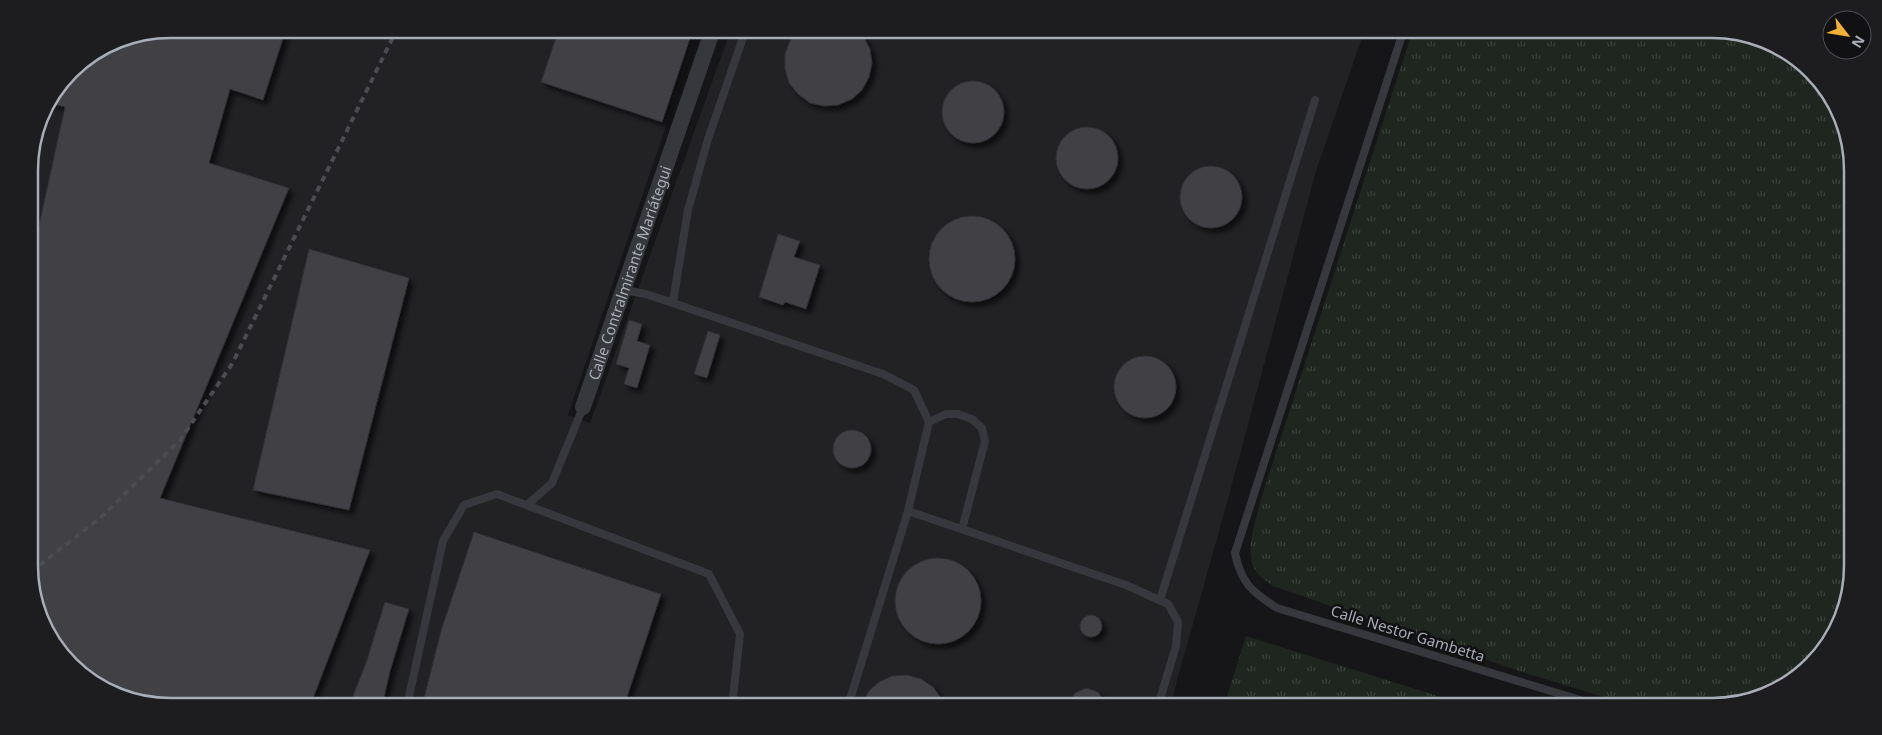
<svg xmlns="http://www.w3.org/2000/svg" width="1882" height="735" font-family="'Noto Sans',sans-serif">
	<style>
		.built { fill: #222225 }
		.grass { fill: url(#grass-tufts) }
		.building { fill: #404145; stroke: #303034; filter: url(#shadow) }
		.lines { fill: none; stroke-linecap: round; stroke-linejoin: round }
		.lane { stroke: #37383d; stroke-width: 8 }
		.street { stroke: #37383d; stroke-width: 16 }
		.rail { stroke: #4a4c52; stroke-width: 4; stroke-dasharray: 6 5; stroke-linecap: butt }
		.labels { text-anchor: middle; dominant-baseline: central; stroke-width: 5; stroke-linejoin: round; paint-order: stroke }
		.street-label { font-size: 15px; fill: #a8adb8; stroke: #111113 }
		.rim { fill: none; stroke: #a8adb8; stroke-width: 2.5 }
	</style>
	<defs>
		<pattern id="grass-tufts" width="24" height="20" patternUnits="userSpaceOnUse" patternTransform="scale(1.25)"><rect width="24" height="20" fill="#1e261f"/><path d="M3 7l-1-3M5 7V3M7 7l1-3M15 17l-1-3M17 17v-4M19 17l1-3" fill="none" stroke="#3c433d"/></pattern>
		<filter id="shadow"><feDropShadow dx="4.5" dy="4.5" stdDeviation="2.5" flood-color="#0009"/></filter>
	</defs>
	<rect width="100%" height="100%" fill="#161618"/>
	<path class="built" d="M170 29H699L568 415 590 423 731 29H1365L1316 171 1228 499 1170 706H170L124 699 31 593 29 160 43 107 76 64 116 39Z"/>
	<path class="grass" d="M1413 29H1712L1758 36 1819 77 1852 151 1853 565 1846 611 1798 677 1721 706H1633L1522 672 1273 586C1268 582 1262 579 1258 574 1242 557 1256 519 1261 499Z
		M1246 636 1470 706H1224Z"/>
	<path class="building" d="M170 29H286L263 100 230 89 209 163 289 188 160 498 370 550 310 706H170L124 699 63 658 31 593 30 266 65 107 47 102 76 64 116 39Z
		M559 29H693L662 122 541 82Z
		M800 29H856L863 36 870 49 872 63 869 77 862 90 852 99 838 105 824 106 810 103 798 94 789 83 785 69V54L790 41Z
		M942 112a31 31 0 1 1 62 0a31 31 0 1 1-62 0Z
		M1056 158a31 31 0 1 1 62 0a31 31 0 1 1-62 0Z
		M1180 197a31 31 0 1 1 62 0a31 31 0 1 1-62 0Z
		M929 259a43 43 0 1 1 86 0a43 43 0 1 1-86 0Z
		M778 234 800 241 794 257 820 265 806 309 785 302 783 305 759 297Z
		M309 249 409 278 349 510 253 490Z
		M629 320 642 324 637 341 650 345 637 388 624 384 629 368 616 364Z
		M708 331 720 335 707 378 694 374Z
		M1114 387a31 31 0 1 1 62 0a31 31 0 1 1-62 0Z
		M833 449a19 19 0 1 1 38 0a19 19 0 1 1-38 0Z
		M474 532 661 594 624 706H422L441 631Z
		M895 601a43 43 0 1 1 86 0a43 43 0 1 1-86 0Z
		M385 602 409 609 390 671 382 706H349L366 663Z
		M1080 626a11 11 0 1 1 22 0a11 11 0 1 1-22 0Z
		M907 675 921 679 933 687 947 706H860L869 691 879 682 892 676Z
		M1086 688 1098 692 1107 706H1068L1075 693Z"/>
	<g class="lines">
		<path class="lane" d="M1404 29 1235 553C1241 583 1252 592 1277 608L1600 706
			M624 290 646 294 883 374 914 390 929 422 908 511 848 706
			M673 302 688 210 708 139 746 29
			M929 422 946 414H958L972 419 982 428 985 441 962 529
			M527 505 552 483 583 407
			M908 511 1126 585 1168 604 1178 622 1176 646 1158 706
			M1160 600 1315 100
			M407 706 443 541 464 505 497 494 709 574 740 634 732 706"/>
		<path class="street" id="s1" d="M583 407 713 29"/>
		<path class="rail" d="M31 572 99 519 180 440 232 364 397 29"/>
	</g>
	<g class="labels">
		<g class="street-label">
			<text stroke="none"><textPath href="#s1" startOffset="142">Calle Contralmirante Mariátegui</textPath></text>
			<text transform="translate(1408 633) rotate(17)">Calle Nestor Gambetta</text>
		</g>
	</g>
	<path d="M0 0H1882V735H0ZM170 38H1712A132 132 0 0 1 1844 170V566A132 132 0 0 1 1712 698H170A132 132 0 0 1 38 566V170A132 132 0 0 1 170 38Z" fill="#1d1d20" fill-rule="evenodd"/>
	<path class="rim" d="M170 38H1712A132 132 0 0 1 1844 170V566A132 132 0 0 1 1712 698H170A132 132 0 0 1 38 566V170A132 132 0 0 1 170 38Z"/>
	<g transform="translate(1847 35) rotate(121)"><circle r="24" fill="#111113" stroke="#4d4f55"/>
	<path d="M0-4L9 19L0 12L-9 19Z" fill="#f2b134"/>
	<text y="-8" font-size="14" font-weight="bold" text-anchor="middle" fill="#a8adb8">N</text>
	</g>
</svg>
